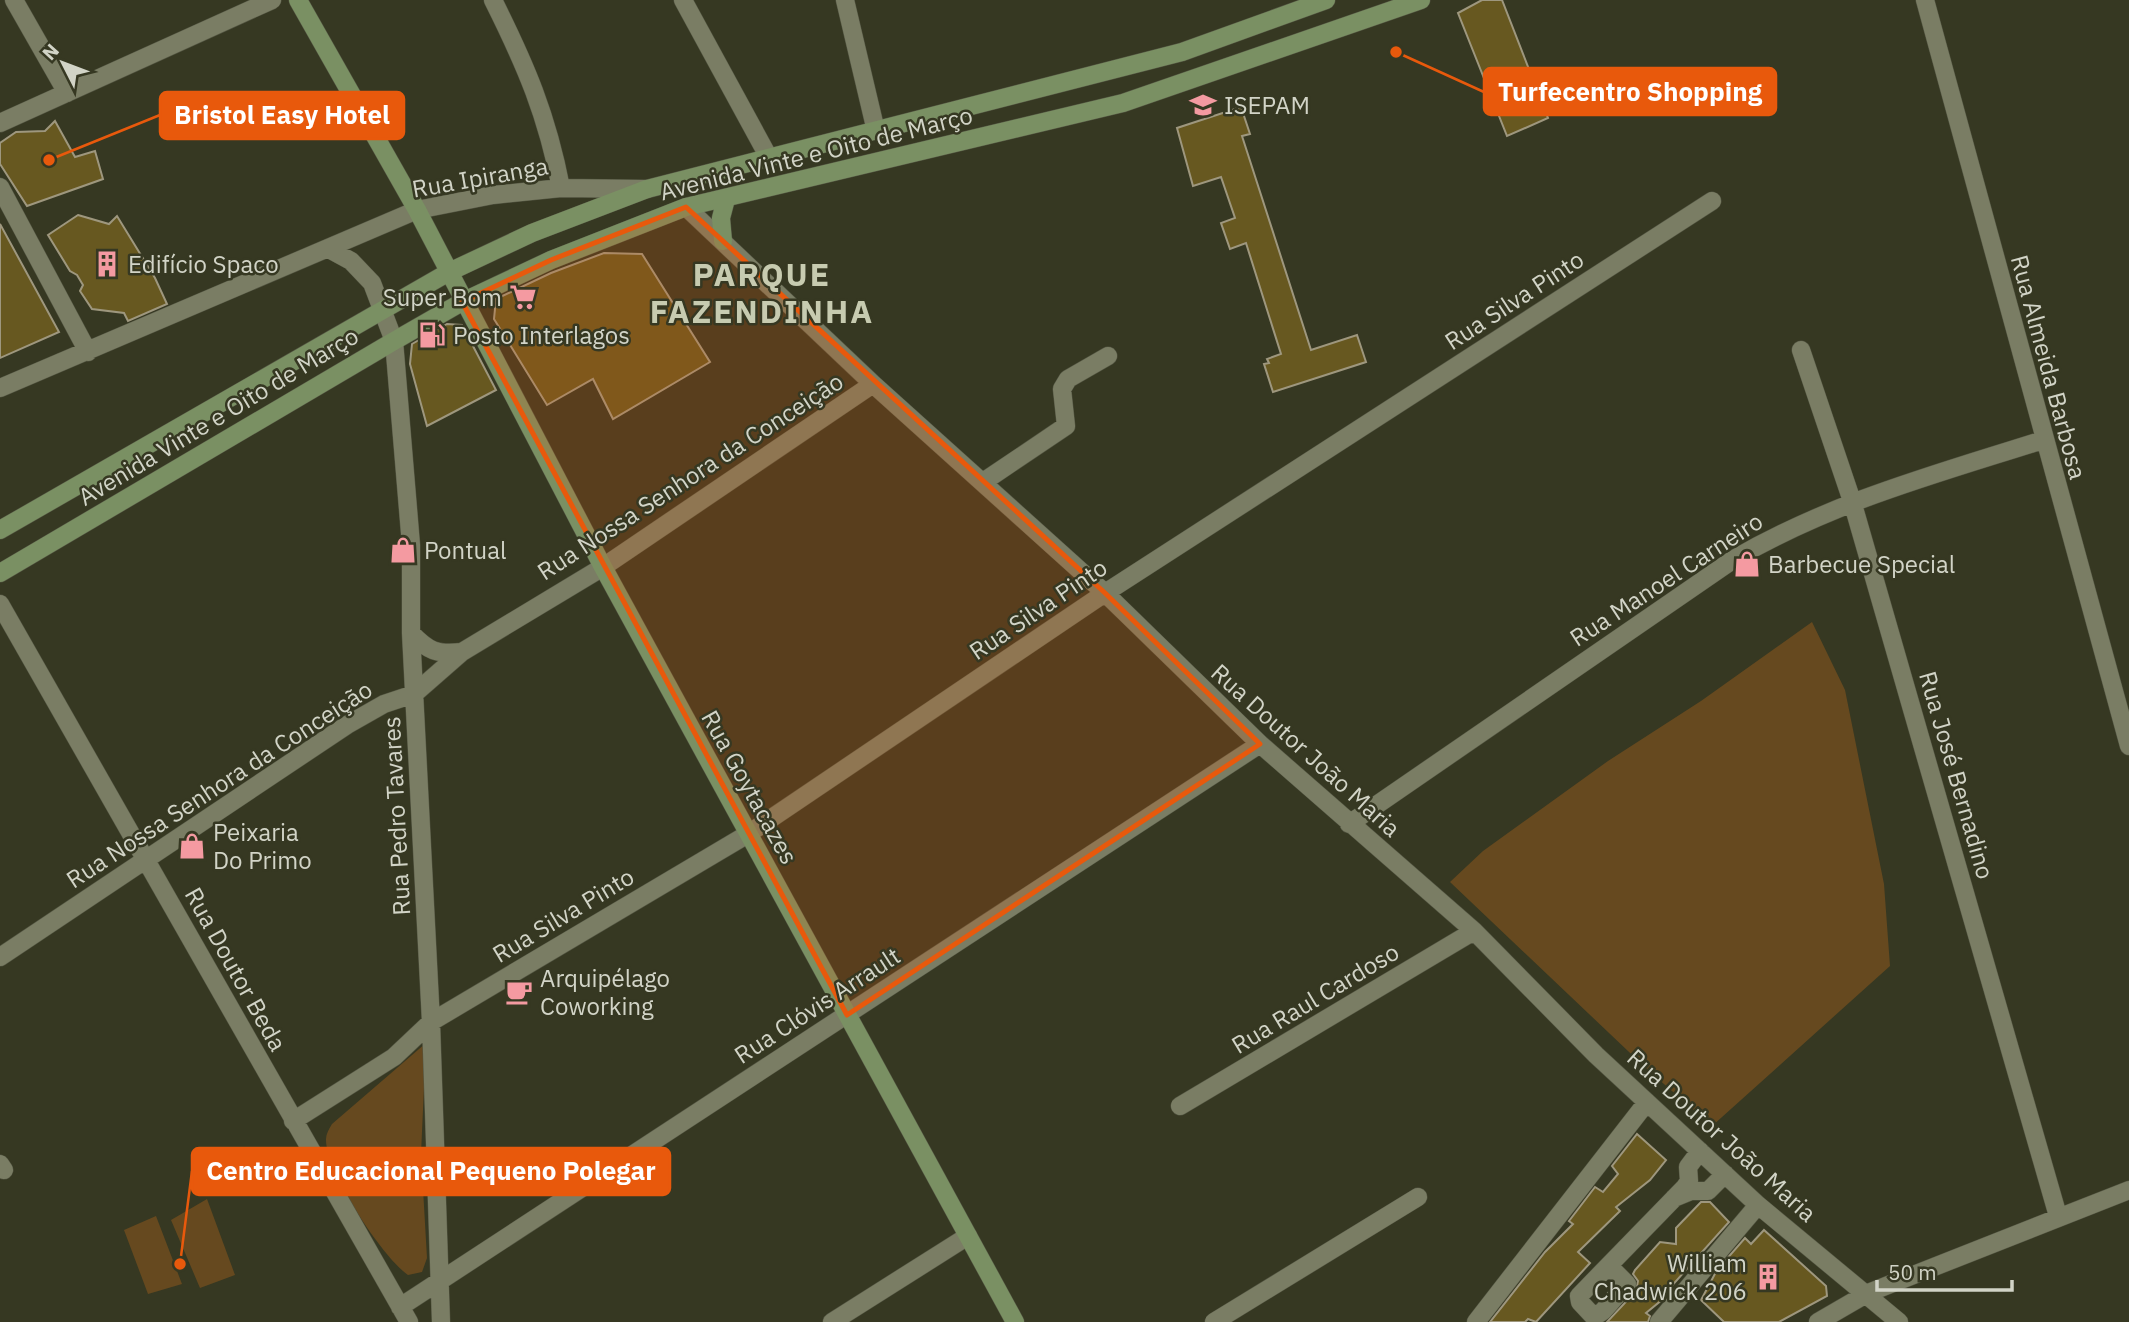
<svg xmlns="http://www.w3.org/2000/svg" width="2129" height="1322" font-family="'IBM Plex Sans',sans-serif">
	<style>
		.green { fill: #66491f }
		.building { fill: #675820; stroke: #9e977e; stroke-width: 2 }
		.lines { fill: none; stroke-linecap: round; stroke-linejoin: round }
		.minor-casing { stroke: #545643; stroke-width: 19 }
		.major-casing { stroke: #545643; stroke-width: 19 }
		.minor { stroke: #7a7d64; stroke-width: 18 }
		.major { stroke: #7a9063; stroke-width: 18 }
		.marked { fill: #e8590c; fill-opacity: 0.2; stroke: #e8590c; stroke-width: 5; stroke-linejoin: round }
		.labels { text-anchor: middle; dominant-baseline: central; stroke-width: 5; stroke-linejoin: round; paint-order: stroke }
		.poi-label { font-size: 24px; fill: #d2d4c7; stroke: #363822; text-anchor: start }
		.street-label { font-size: 24px; fill: #d2d4c7; stroke: #363822 }
		.district-label { font-size: 32px; font-weight: bold; letter-spacing: 2px; fill: #c7cbb0; stroke: #363822 }
		.leader { fill: none; stroke: #e8590c; stroke-width: 2.5 }
		.callout-dot { fill: #e8590c; stroke: #363822; stroke-width: 2.5 }
		.callout { fill: #e8590c; stroke: #e8590c; stroke-width: 2.5 }
		.callout-label { font-size: 26px; text-anchor: middle; font-weight: bold; fill: #fff }
	</style>
	<rect width="100%" height="100%" fill="#363822"/>
	<path class="green" d="M1812 622 1845 690 1884 884 1890 966 1712 1126 1648 1070 1450 882 1483 851 1608 761 1701 701Z
		M426 1043 421 1154 427 1258 422 1272 408 1275C382 1257 325 1170 326 1139 326 1134 329 1129 332 1124Z
		M207 1199 235 1275 200 1288 171 1220Z
		M156 1216 182 1284 148 1294 124 1230Z"/>
	<path class="building" d="M1482 0H1502L1548 118 1507 136 1458 13Z
		M1241 107 1250 134 1242 136 1311 350 1357 335 1366 362 1273 392 1264 364 1269 363 1267 359 1281 354 1246 243 1230 249 1221 223 1235 218 1221 177 1193 186 1177 128Z
		M55 121 75 157 95 151 103 179 27 206 0 164V143L16 132 45 131Z
		M78 215 109 224 117 216 155 278 167 304 128 321 124 313 92 309 80 291 83 285 77 275 70 271 48 235Z
		M0 224 59 332 0 358Z
		M604 253 642 254 710 362 613 419 593 379 547 405 494 319 496 299 551 273Z
		M447 324 462 325 496 390 427 426 410 364 412 344Z
		M1637 1134 1666 1160 1650 1180 1616 1207 1620 1211 1578 1252 1590 1263 1536 1322 1528 1319 1525 1322H1490L1545 1252 1573 1224 1569 1221 1595 1187 1603 1192 1618 1174 1612 1166Z
		M1701 1202H1710L1729 1222 1668 1290 1663 1299 1646 1313 1650 1316 1648 1322H1607L1636 1291 1638 1281 1633 1274 1635 1270 1660 1242 1676 1244V1228Z
		M1764 1230 1826 1286 1827 1296 1779 1322H1724L1701 1300 1717 1270 1745 1238 1751 1244Z"/>
	<g class="lines">
		<g class="minor-casing">
			<path id="minor" d="M14 0 67 93
				M493 0C526 66 547 115 561 188
				M683 0 768 156
				M845 0 876 131
				M1925 0 2129 746
				M0 123 272 0
				M0 187 88 352
				M686 207 873 384 1105 593 1260 744 1474 931 1596 1055 1758 1205 1899 1322
				M329 249 351 261 372 283 394 341 411 545V633L431 1022 441 1322
				M1801 350 1852 501 2058 1216
				M0 388 417 210 493 195 561 188 647 189
				M983 482 1066 426 1062 389 1068 379 1108 356
				M0 604 409 1322
				M411 633C428 651 437 655 462 652
				M1349 824 1734 559C1835 501 1933 475 2043 440
				M0 957 347 725 384 704 414 694 462 652 603 567 873 384
				M1180 1106 1474 931
				M293 1121 394 1057 431 1022 748 834 1105 593 1712 201
				M0 1164 4 1170
				M1674 1198 1691 1191H1708L1725 1174
				M1609 1266 1627 1284 1603 1311 1594 1317 1580 1302 1579 1296 1685 1187 1689 1181 1688 1167 1700 1151
				M400 1307 1260 744
				M832 1322 968 1236
				M1214 1322 1418 1197
				M1476 1322 1647 1102
				M1659 1322 1758 1205
				M1818 1322 1868 1293 2129 1190"/>
		</g>
		<g class="major-casing">
			<path id="major" d="M298 0 417 210 603 567 1015 1322
				M723 241 721 218 726 199
				M0 530 449 272 532 233 647 189 1182 52 1326 0
				M0 573 394 341 462 302 551 260 686 207 1123 103 1421 0"/>
		</g>
		<use href="#minor" class="minor"/>
		<use href="#major" class="major"/>
	</g>
	<path class="marked" d="M686 207 1105 593 1260 744 847 1015 462 302 551 260Z"/>
	<defs>
		<g id="school-bare" transform="scale(2.1)"><path d="M0-5L7-2L0 1L-7-2ZM-4 1L0 2.5L4 1V4Q0 6-4 4Z" fill="#f49aa1" stroke="#363822" stroke-width="2.5" paint-order="stroke"/></g>
		<g id="building-bare" transform="scale(2.1)"><path d="M-4-6H4V6H1V3H-1V6H-4ZM-2.5-4.3h1.7v1.8h-1.7ZM.8-4.3h1.7v1.8H.8ZM-2.5-1h1.7V.8h-1.7ZM.8-1h1.7V.8H.8Z" fill="#f49aa1" stroke="#363822" stroke-width="2.5" paint-order="stroke"/></g>
		<g id="supermarket-bare" transform="scale(2.1)"><path d="M-6-5.5h2.5l.6 2H6L4.5 2H-2.5L-4.4-4H-6ZM-1.5 3.2a1.3 1.3 0 1 0 .1 0ZM3 3.2a1.3 1.3 0 1 0 .1 0Z" fill="#f49aa1" stroke="#363822" stroke-width="2.5" paint-order="stroke"/></g>
		<g id="fuel-bare" transform="scale(2.1)"><path d="M-5.5-6h7V0h2V4h1.3V-2.5L3-4.5l.8-.8L6-3V5H2.5V1h-1V6h-7ZM-4.2-4.7v3.2H.2V-4.7Z" fill="#f49aa1" stroke="#363822" stroke-width="2.5" paint-order="stroke"/></g>
		<g id="shop-bare" transform="scale(2.1)"><path d="M-5-2.5h2.3a2.7 3.5 0 0 1 5.4 0H5L5.5 6h-11ZM-1.5-2.5h3a1.5 2.3 0 0 0-3 0Z" fill="#f49aa1" stroke="#363822" stroke-width="2.5" paint-order="stroke"/></g>
		<g id="cafe-bare" transform="scale(2.1)"><path d="M-5.5-4.5H6V0H3Q3 3.5 0 3.5H-2.5Q-5.5 3.5-5.5 0ZM3-3.2v2h1.7v-2ZM-6 4.5H4V6H-6Z" fill="#f49aa1" stroke="#363822" stroke-width="2.5" paint-order="stroke"/></g>
	</defs>
	<g fill-rule="evenodd">
		<use href="#school-bare" x="1203" y="105"/>
		<use href="#building-bare" x="107" y="264"/>
		<use href="#supermarket-bare" x="523" y="297"/>
		<use href="#fuel-bare" x="432" y="335"/>
		<use href="#shop-bare" x="403" y="550"/>
		<use href="#shop-bare" x="1747" y="564"/>
		<use href="#shop-bare" x="192" y="846"/>
		<use href="#cafe-bare" x="519" y="992"/>
		<use href="#building-bare" x="1768" y="1277"/>
	</g>
	<g class="labels">
		<g class="poi-label">
			<text x="1224" y="105">ISEPAM</text>
			<text x="128" y="264">Edifício Spaco</text>
			<text x="502" y="297" text-anchor="end">Super Bom</text>
			<text x="453" y="335">Posto Interlagos</text>
			<text x="424" y="550">Pontual</text>
			<text x="1768" y="564">Barbecue Special</text>
			<text x="213" y="832">Peixaria<tspan x="213" dy="28">Do Primo</tspan></text>
			<text x="540" y="978">Arquipélago<tspan x="540" dy="28">Coworking</tspan></text>
			<text x="1747" y="1263" text-anchor="end">William<tspan x="1747" dy="28">Chadwick 206</tspan></text>
		</g>
		<g class="street-label">
			<text transform="translate(816 153) rotate(-14)">Avenida Vinte e Oito de Março</text>
			<text transform="translate(480 177) rotate(-10)">Rua Ipiranga</text>
			<text transform="translate(1514 300) rotate(-33)">Rua Silva Pinto</text>
			<text transform="translate(2049 367) rotate(75)">Rua Almeida Barbosa</text>
			<text transform="translate(218 416) rotate(-31)">Avenida Vinte e Oito de Março</text>
			<text transform="translate(690 476) rotate(-33)">Rua Nossa Senhora da Conceição</text>
			<text transform="translate(1666 579) rotate(-33)">Rua Manoel Carneiro</text>
			<text transform="translate(1038 609) rotate(-34)">Rua Silva Pinto</text>
			<text transform="translate(1306 750) rotate(42)">Rua Doutor João Maria</text>
			<text transform="translate(1957 775) rotate(74)">Rua José Bernadino</text>
			<text transform="translate(219 784) rotate(-33)">Rua Nossa Senhora da Conceição</text>
			<text transform="translate(750 787) rotate(61)">Rua Goytacazes</text>
			<text transform="translate(396 816) rotate(-93)">Rua Pedro Tavares</text>
			<text transform="translate(563 915) rotate(-31)">Rua Silva Pinto</text>
			<text transform="translate(236 969) rotate(61)">Rua Doutor Beda</text>
			<text transform="translate(1315 998) rotate(-31)">Rua Raul Cardoso</text>
			<text transform="translate(817 1005) rotate(-33)">Rua Clóvis Arrault</text>
			<text transform="translate(1722 1135) rotate(42)">Rua Doutor João Maria</text>
		</g>
		<g class="district-label">
			<text x="762" y="274">PARQUE<tspan x="762" dy="37">FAZENDINHA</tspan></text>
		</g>
	</g>
	<path class="leader" d="M1396 52L1484 92M49 160L160 115M180 1264L192 1171"/>
	<g class="callout-dot">
		<circle cx="1396" cy="52" r="7"/>
		<circle cx="49" cy="160" r="7"/>
		<circle cx="180" cy="1264" r="7"/>
	</g>
	<g class="callout">
		<rect x="1484" y="68" width="292" height="47" rx="7"/>
		<rect x="160" y="92" width="244" height="47" rx="7"/>
		<rect x="192" y="1148" width="478" height="47" rx="7"/>
	</g>
	<g class="callout-label">
		<text x="1630" y="101">Turfecentro Shopping</text>
		<text x="282" y="124">Bristol Easy Hotel</text>
		<text x="431" y="1180">Centro Educacional Pequeno Polegar</text>
	</g>
	<g transform="translate(63 63) rotate(312)" stroke="#363822" stroke-width="5" paint-order="stroke">
	<path d="M0-5L12 26L0 18L-12 26Z" fill="#d2d4c7"/>
	<text y="-10" font-size="19" font-weight="bold" text-anchor="middle" fill="#d2d4c7">N</text>
	</g>
	<path d="M1877 1280v10h135v-10" fill="none" stroke="#d2d4c7" stroke-width="3.5"/>
	<text x="1888" y="1280" font-size="21" fill="#d2d4c7" stroke="#363822" stroke-width="5" paint-order="stroke">50 m</text>
</svg>
